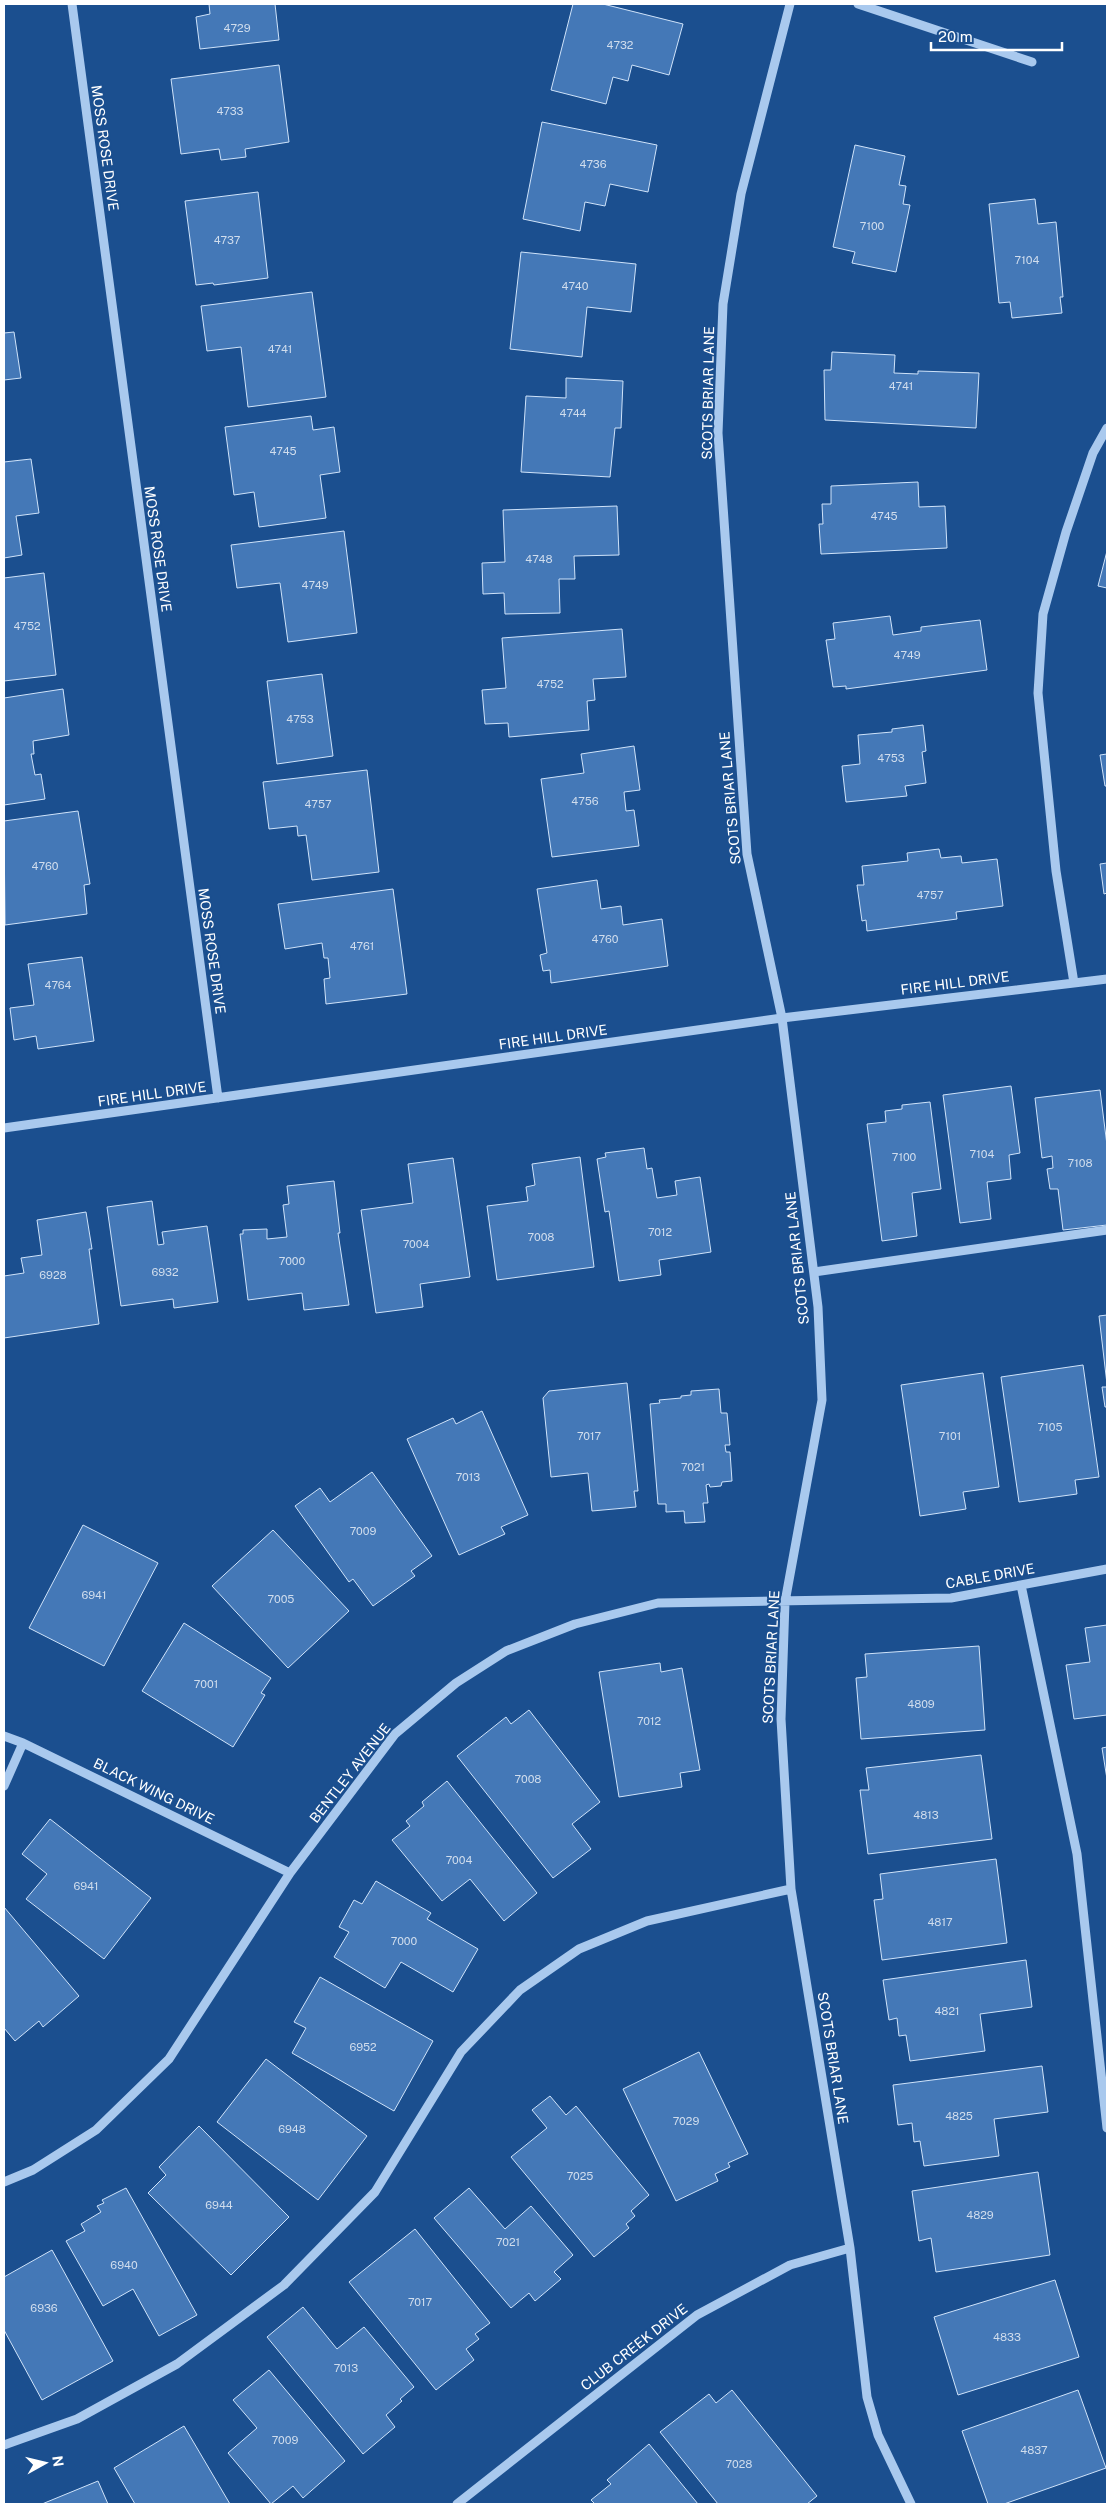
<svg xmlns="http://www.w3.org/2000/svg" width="1111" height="2508" font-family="'Public Sans',sans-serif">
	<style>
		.building { fill: #4478b7; stroke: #cfe3fa }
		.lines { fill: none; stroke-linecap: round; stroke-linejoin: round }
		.minor { stroke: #a9c9ee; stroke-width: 9 }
		.labels { text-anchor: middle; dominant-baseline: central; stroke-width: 4; stroke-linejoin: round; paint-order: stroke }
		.number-label { font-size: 11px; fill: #d0dded }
		.street-label { font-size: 14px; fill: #fff; stroke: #1b4f8f }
	</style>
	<rect width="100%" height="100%" fill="#1b4f8f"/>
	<path class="building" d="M209 4H275L279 40 200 49 196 17 210 14Z
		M573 4H603L683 24 669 75 632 65 628 81 613 77 606 104 551 90Z
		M279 65 289 142 245 149 246 157 221 160 219 149 181 154 171 79Z
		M542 122 657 145 648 192 610 184 605 206 585 202 580 231 523 219Z
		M855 145 905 156 899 185 906 186 903 204 910 205 896 272 852 263 855 252 833 247Z
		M258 192 268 278 214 285 213 283 196 285 185 201Z
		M1035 199 1038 224 1056 222 1063 297H1060L1062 313 1012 318 1010 302 999 303 989 204Z
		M521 252 636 264 631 312 587 307 582 357 510 349Z
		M312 292 326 397 248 407 241 347 207 351 201 306Z
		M14 332 21 378 4 380V333Z
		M832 352 895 355 894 373 918 374V371L979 373 976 428 825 420 824 370H831Z
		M566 378 623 381 621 428H615L610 477 521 472 526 396 566 398Z
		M311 416 313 430 334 427 340 472 320 475 326 518 259 527 254 492 234 495 225 427Z
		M31 459 39 513 16 516 22 555 4 558V462Z
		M918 482 919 507 945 506 947 548 821 554 819 524H823L822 504H831V486Z
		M617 506 619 555 574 556 575 579H559L560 613 505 614 504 593 483 594 482 563 505 562 503 510Z
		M344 531 357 633 288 642 280 583 237 588 231 545Z
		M1107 551V588L1098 586Z
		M44 573 56 675 4 681V578Z
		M890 616 893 635 921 631V627L980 620 987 670 846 689V686L833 687 826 640 835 639 833 623Z
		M622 629 626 677 593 679 595 700 587 701 589 730 509 737 508 723 485 724 482 690 506 688 502 638Z
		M322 674 333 756 277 764 267 681Z
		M63 689 69 735 33 741 34 754H31L35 775 41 774 45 799 4 805V698Z
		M923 725 926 751 922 752 926 783 905 786 907 796 846 802 842 766 860 764 858 735 892 732V729Z
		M634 746 640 790 624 792 626 811 634 810 639 846 552 857 541 779 584 773 581 754Z
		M1107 754V786H1105L1100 755Z
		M367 770 379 872 312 880 306 835 298 836 297 826 269 829 263 782Z
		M78 811 90 884 84 885 87 914 5 925 4 821Z
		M939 849 941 858 961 856 962 863 997 859 1003 906 956 912 957 919 867 931 866 920 862 921 857 885H864L862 866 908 861 907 853Z
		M1107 863V893L1104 894 1100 864Z
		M597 880 601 909 621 906 623 925 662 919 668 966 551 983 550 970 543 971 540 955 547 953 537 889Z
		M393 889 407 994 326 1004 324 979 330 978 328 958H324L322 943 285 949 278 904Z
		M82 957 94 1041 38 1049 36 1036 14 1040 10 1008 34 1005 28 964Z
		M1011 1086 1020 1153 1009 1155 1011 1179 987 1182 991 1219 960 1223 943 1095Z
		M1100 1090 1107 1145V1225L1063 1230 1058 1189H1050L1047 1169 1053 1168 1052 1156 1042 1158 1035 1098Z
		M930 1102 941 1189 912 1193 917 1236 882 1241 867 1124 886 1122 885 1111 902 1109V1105Z
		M644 1148 647 1169 652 1168 657 1198 677 1195 675 1181 700 1177 711 1252 659 1260 661 1275 619 1281 609 1211 605 1212 597 1159 606 1157 605 1153Z
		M580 1157 594 1267 497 1280 487 1206 528 1201 526 1187 535 1185 532 1164Z
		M453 1158 470 1277 420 1284 423 1307 376 1313 361 1210 413 1203 408 1164Z
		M334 1181 340 1233H338L349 1305 304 1310 302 1293 248 1300 240 1234H243V1230L267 1229V1239L287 1237 283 1205 289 1204 287 1186Z
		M152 1201 158 1245 164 1244 162 1232 207 1226 218 1302 174 1308 173 1299 121 1306 107 1207Z
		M86 1212 92 1249H89L99 1324 4 1338V1276L24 1273 21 1258 42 1255 37 1220Z
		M1107 1315V1384L1099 1316Z
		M1083 1365 1099 1477 1075 1480 1077 1494 1019 1502 1001 1377Z
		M983 1373 999 1487 963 1492 966 1509 920 1516 901 1385Z
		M627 1383 638 1491H634L636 1507 592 1511 588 1473 551 1477 543 1398 549 1391Z
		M1102 1387H1107V1407H1105Z
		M719 1389 721 1413H727L730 1445H725L726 1452H730L732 1481 722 1482 721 1486 710 1487 709 1484 706 1485 708 1503H703L705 1522 685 1523 684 1511 666 1512V1504H658L650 1404 660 1403 659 1400 681 1398V1396L691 1395V1391Z
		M482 1411 528 1515 501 1527 505 1534 459 1555 407 1439 453 1418 456 1424Z
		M372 1472 432 1556 411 1571 415 1576 373 1606 353 1579 349 1582 295 1506 320 1488 330 1502Z
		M83 1525 158 1563 104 1666 29 1628Z
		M273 1530 349 1611 288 1668 212 1586Z
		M184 1623 271 1678 261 1693 265 1695 233 1747 142 1691Z
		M1107 1625V1715L1074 1719 1066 1665 1090 1662 1085 1628Z
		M979 1646 985 1730 861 1739 856 1678 867 1677 865 1654Z
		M660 1663 661 1672 682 1668 700 1770 680 1773 682 1787 619 1797 599 1672Z
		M529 1710 600 1802 572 1824 591 1849 553 1878 457 1756 506 1717 511 1724Z
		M1107 1747V1779L1102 1748Z
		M981 1755 992 1839 868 1854 860 1790H869L866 1768Z
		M447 1781 537 1893 504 1921 470 1879 442 1901 392 1840 410 1826 406 1821 424 1806 422 1802Z
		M50 1819 151 1898 104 1959 26 1899 47 1874 22 1854Z
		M996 1859 1007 1943 882 1960 874 1900 883 1899 880 1874Z
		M376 1881 431 1913 427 1919 478 1949 453 1992 401 1962 385 1988 334 1957 349 1932 339 1927 354 1900 362 1904Z
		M4 1907 79 1996 43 2027 39 2021 15 2041 4 2028Z
		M1026 1960 1032 2007 980 2014 985 2051 910 2061 906 2035 899 2036 897 2018 889 2020 883 1980Z
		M320 1977 433 2041 394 2111 292 2053 306 2028 294 2022Z
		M699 2052 748 2154 728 2163 730 2167 715 2174 718 2181 676 2201 623 2089Z
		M266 2059 367 2136 318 2200 217 2122Z
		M1042 2066 1048 2112 994 2119 999 2156 924 2166 920 2141 914 2142 912 2123 898 2125 893 2085Z
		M550 2096 566 2115 576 2106 649 2195 631 2211 635 2216 626 2224 629 2228 594 2257 511 2157 547 2128 532 2110Z
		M199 2126 289 2217 231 2275 148 2193 166 2175 159 2167Z
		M1038 2172 1050 2255 936 2272 931 2238 919 2241 912 2191Z
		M126 2188 197 2315 159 2336 133 2289 103 2306 66 2241 85 2231 81 2224 101 2212 97 2206 104 2203 102 2200Z
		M469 2188 505 2229 531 2206 573 2255 554 2272 561 2279 535 2301 529 2293 511 2308 434 2218Z
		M415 2229 490 2323 475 2334 479 2339 466 2349 474 2360 436 2390 349 2282Z
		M52 2250 113 2361 42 2400 4 2330V2277Z
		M1055 2280 1079 2357 958 2395 934 2317Z
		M303 2307 337 2349 364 2327 414 2387 400 2399 402 2401 386 2415 395 2427 363 2454 267 2337Z
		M269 2370 345 2461 303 2498 293 2486 271 2504 228 2453 257 2428 233 2400Z
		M732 2390 817 2496 807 2504H718L660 2432 709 2394 716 2403Z
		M1078 2390 1106 2468 1004 2504H988L962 2431Z
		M184 2426 230 2504H135L114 2468Z
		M649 2444 698 2504H595L591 2500 611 2484 607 2480Z
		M98 2481 108 2504H42Z"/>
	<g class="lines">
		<path class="minor" d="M72 4 218 1098
			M790 4 741 194 723 304 718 433 747 854 782 1018 818 1307 822 1400 785 1602 781 1719 791 1889 850 2248 867 2397 878 2435 911 2504
			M858 4 1032 62
			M1074 983 1056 871 1038 693 1043 614 1066 532 1093 453 1107 428
			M4 1128 782 1018 1107 979
			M814 1272 1107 1230
			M1021 1585 1077 1854 1107 2128
			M4 1736 23 1743 290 1873
			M4 1786 23 1743
			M4 2182 33 2170 96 2130 169 2059 290 1873 395 1734 456 1683 506 1651 575 1624 658 1603 951 1598 1107 1569
			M4 2445 77 2419 177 2364 284 2285 375 2192 461 2052 520 1990 579 1949 647 1921 791 1889
			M457 2504 697 2315 790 2265 850 2248"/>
	</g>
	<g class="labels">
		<g class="number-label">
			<text x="237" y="28">4729</text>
			<text x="620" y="45">4732</text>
			<text x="230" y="111">4733</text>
			<text x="593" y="164">4736</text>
			<text x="872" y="226">7100</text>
			<text x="227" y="240">4737</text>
			<text x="1027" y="260">7104</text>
			<text x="575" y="286">4740</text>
			<text x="280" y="349">4741</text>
			<text x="901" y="386">4741</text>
			<text x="573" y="413">4744</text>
			<text x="283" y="451">4745</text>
			<text x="884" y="516">4745</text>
			<text x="539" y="559">4748</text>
			<text x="315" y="585">4749</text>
			<text x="27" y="626">4752</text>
			<text x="907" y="655">4749</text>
			<text x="550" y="684">4752</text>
			<text x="300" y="719">4753</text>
			<text x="891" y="758">4753</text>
			<text x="585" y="801">4756</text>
			<text x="318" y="804">4757</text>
			<text x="45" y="866">4760</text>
			<text x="930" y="895">4757</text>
			<text x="605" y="939">4760</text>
			<text x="362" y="946">4761</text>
			<text x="58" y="985">4764</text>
			<text x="982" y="1154">7104</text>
			<text x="904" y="1157">7100</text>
			<text x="1080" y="1163">7108</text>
			<text x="660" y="1232">7012</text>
			<text x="541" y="1237">7008</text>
			<text x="416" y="1244">7004</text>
			<text x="292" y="1261">7000</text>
			<text x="165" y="1272">6932</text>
			<text x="53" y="1275">6928</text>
			<text x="1050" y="1427">7105</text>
			<text x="589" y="1436">7017</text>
			<text x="950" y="1436">7101</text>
			<text x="693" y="1467">7021</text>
			<text x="468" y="1477">7013</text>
			<text x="363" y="1531">7009</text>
			<text x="94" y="1595">6941</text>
			<text x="281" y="1599">7005</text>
			<text x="206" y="1684">7001</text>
			<text x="921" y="1704">4809</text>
			<text x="649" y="1721">7012</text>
			<text x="528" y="1779">7008</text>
			<text x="926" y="1815">4813</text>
			<text x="459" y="1860">7004</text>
			<text x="86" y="1886">6941</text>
			<text x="940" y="1922">4817</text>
			<text x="404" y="1941">7000</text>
			<text x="947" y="2011">4821</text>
			<text x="363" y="2047">6952</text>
			<text x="959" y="2116">4825</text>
			<text x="686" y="2121">7029</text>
			<text x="292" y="2129">6948</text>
			<text x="580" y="2176">7025</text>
			<text x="219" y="2205">6944</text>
			<text x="980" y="2215">4829</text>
			<text x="508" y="2242">7021</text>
			<text x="124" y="2265">6940</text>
			<text x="420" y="2302">7017</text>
			<text x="44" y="2308">6936</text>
			<text x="1007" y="2337">4833</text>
			<text x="346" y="2368">7013</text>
			<text x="285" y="2440">7009</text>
			<text x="1034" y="2450">4837</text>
			<text x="739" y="2464">7028</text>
		</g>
		<g class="street-label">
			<text transform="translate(105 148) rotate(82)">MOSS ROSE DRIVE</text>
			<text transform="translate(708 393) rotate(-89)">SCOTS BRIAR LANE</text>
			<text transform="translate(158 549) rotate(82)">MOSS ROSE DRIVE</text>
			<text transform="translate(730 798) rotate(-95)">SCOTS BRIAR LANE</text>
			<text transform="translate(212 951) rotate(82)">MOSS ROSE DRIVE</text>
			<text transform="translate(955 983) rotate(-7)">FIRE HILL DRIVE</text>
			<text transform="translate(553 1037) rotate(-8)">FIRE HILL DRIVE</text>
			<text transform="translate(152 1094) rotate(-8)">FIRE HILL DRIVE</text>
			<text transform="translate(797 1258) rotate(-96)">SCOTS BRIAR LANE</text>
			<text transform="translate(990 1576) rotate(-10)">CABLE DRIVE</text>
			<text transform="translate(771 1657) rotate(-87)">SCOTS BRIAR LANE</text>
			<text transform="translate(350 1773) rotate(-52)">BENTLEY AVENUE</text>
			<text transform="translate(154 1791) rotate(26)">BLACK WING DRIVE</text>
			<text transform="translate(833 2058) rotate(81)">SCOTS BRIAR LANE</text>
			<text transform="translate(634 2347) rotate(-38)">CLUB CREEK DRIVE</text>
		</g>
	</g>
	<rect width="1111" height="2508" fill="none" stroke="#ffffff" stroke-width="10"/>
	<g transform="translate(45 2463) rotate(82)" stroke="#1b4f8f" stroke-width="4" paint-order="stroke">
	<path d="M0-4L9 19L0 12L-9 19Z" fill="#ffffff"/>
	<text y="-8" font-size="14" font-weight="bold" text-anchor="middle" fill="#ffffff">N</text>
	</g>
	<path d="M931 42v8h131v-8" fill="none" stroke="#ffffff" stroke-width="2.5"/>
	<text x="938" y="42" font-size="15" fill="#ffffff" stroke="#1b4f8f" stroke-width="4" paint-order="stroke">20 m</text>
</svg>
